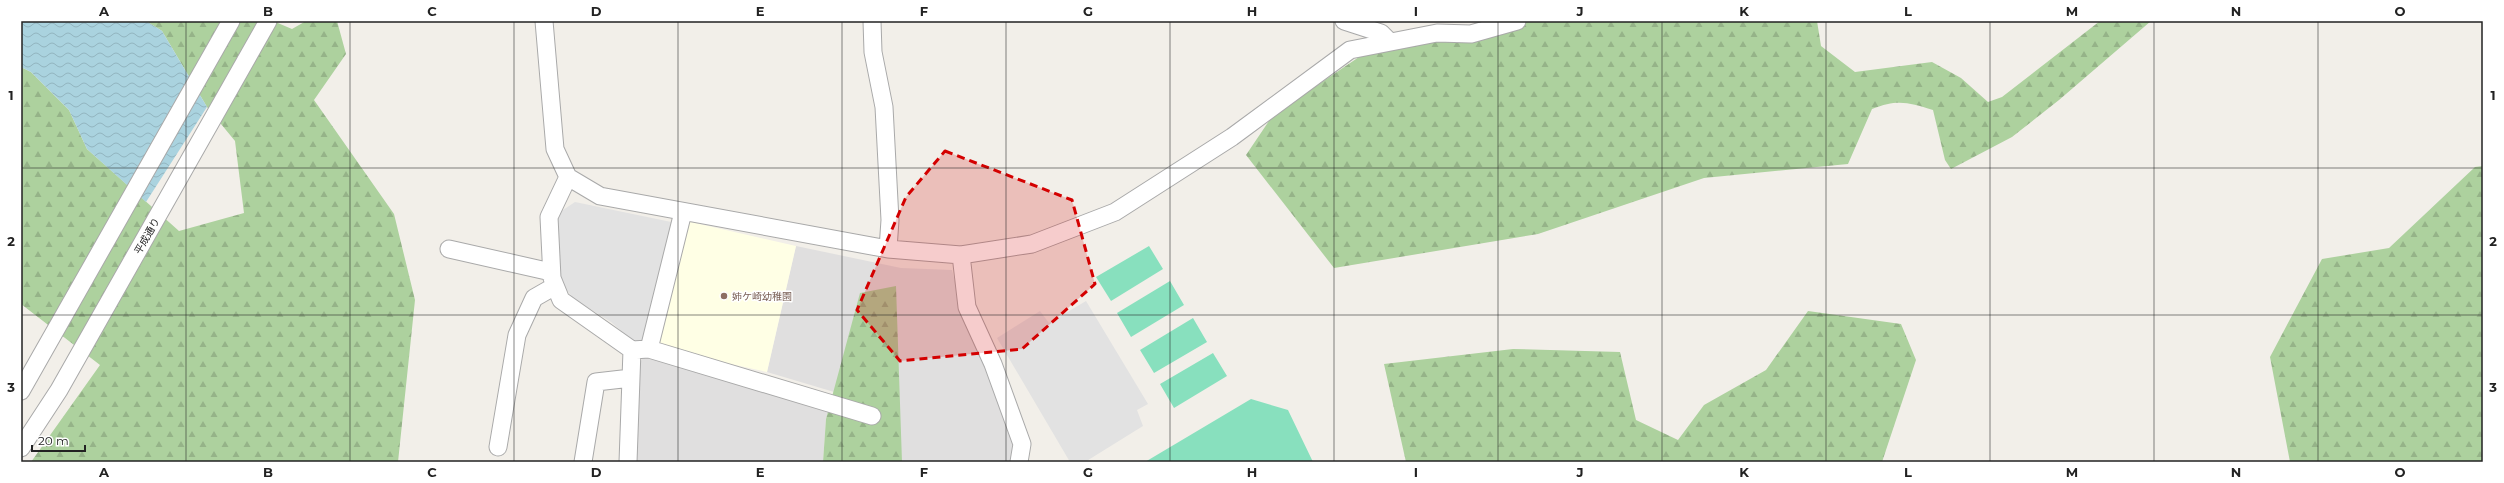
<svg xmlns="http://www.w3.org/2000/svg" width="2504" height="483" font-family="Montserrat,'Noto Sans JP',sans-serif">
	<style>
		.residential { fill: #e0dfdf }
		.education { fill: #ffffe5 }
		.forest { fill: url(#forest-firs) }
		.pitch { fill: #88e0be }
		.parking { fill: #e2e2e2 }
		.water { fill: url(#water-waves) }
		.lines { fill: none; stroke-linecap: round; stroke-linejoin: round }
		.minor-casing { stroke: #a9a9a9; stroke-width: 19 }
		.minor { stroke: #fff; stroke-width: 17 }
		.marked { fill: #d40000; fill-opacity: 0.2; stroke: #d40000; stroke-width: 3; stroke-dasharray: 8 5; stroke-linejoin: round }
		.grid { fill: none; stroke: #222; stroke-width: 1; stroke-opacity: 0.55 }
		.education-dot { fill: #8d6e63; stroke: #fff; stroke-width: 1.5 }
		.labels { text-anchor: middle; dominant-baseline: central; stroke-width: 3; stroke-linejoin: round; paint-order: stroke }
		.street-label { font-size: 10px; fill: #222; stroke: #fff }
		.education-label { font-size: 10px; fill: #785e54; stroke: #fff; text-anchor: start }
		.neatline { fill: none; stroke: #222; stroke-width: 1.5 }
		.grid-label { font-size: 13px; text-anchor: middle; font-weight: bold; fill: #222 }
	</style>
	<defs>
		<pattern id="forest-firs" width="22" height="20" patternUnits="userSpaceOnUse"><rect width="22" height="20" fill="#add19e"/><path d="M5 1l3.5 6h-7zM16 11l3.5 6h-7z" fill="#95b388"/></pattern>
		<pattern id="water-waves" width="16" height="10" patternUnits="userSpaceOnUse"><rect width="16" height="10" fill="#aad3df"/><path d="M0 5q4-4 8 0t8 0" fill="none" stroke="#92b5bf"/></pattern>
	</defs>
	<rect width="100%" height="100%" fill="#f2efe9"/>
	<path class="residential" d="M796 246 901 268 952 270 963 313 995 381 1017 446 1014 462H901L898 411 767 372Z
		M646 353 830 407 826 419 823 462H636L639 364Z"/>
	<path class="education" d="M682 220 796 246 767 372 653 347Z"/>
	<path class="forest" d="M146 21H273L292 29 306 21H337L346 54 314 100 394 214 415 300 398 462H31L100 365 21 304V67L31 72 69 110 87 149 179 231 244 213 235 141 207 107 162 31Z
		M1521 21H1817L1821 46 1855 72 1932 62 1961 78 1988 102 2002 97 2100 21H2151L2059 100 2012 137 1951 169 1945 160 1933 110C1908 102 1897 99 1872 109L1848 164 1704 178 1538 234 1334 268 1246 155 1273 115 1362 55Z
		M2483 166V462H2290L2270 357 2322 259 2389 248 2475 167Z
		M896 286 902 462H823L826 419 860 293Z
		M1808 311 1901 324 1916 360 1882 462H1406L1384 364 1513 349 1620 352 1636 420 1678 440 1704 405 1766 370Z"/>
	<path class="pitch" d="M1149 246 1163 269 1111 301 1096 277Z
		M1170 281 1184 305 1131 337 1117 313Z
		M1193 318 1207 342 1154 373 1140 350Z
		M1213 353 1227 376 1174 408 1160 384Z
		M1251 399 1288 410 1313 462H1145Z"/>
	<path class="parking" d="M575 202 676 223 647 342 636 344 611 322 574 299 561 283 558 272 557 214Z
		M1086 301 1148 404 1137 410 1143 426 1085 462H1070L997 338 1040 311 1049 323Z"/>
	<path class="water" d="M21 21H146L162 31 207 107 146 202 87 149 69 110 31 72 21 67Z"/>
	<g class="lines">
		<g class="minor-casing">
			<path id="minor" d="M544 21 555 149 568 177 600 196 888 249 961 255 1032 244 1115 212 1232 137 1350 50 1437 33 1471 34 1517 21
				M872 21 873 52 884 107 890 220 888 249
				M1344 21 1381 33 1388 40
				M568 177 549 217 552 278 561 300 632 350 649 349 872 416
				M449 249 551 272
				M961 255 967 307 993 364 1022 444 1019 462
				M649 349 683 212
				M21 391 231 21
				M498 447 517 335 534 298 555 286
				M21 448 59 390 268 21
				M583 462 596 382 631 378
				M628 462 632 350"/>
		</g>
		<use href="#minor" class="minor"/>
	</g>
	<path class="marked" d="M945 151 1072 200 1095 284 1022 349 900 361 857 310 906 197Z"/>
	<path class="grid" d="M186 21V462M350 21V462M514 21V462M678 21V462M842 21V462M1006 21V462M1170 21V462M1334 21V462M1498 21V462M1662 21V462M1826 21V462M1990 21V462M2154 21V462M2318 21V462M21 168H2483M21 315H2483"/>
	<circle class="education-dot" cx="724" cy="296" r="4"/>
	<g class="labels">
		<g class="street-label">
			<text transform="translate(147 236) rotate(-60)">平成通り</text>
		</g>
		<g class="education-label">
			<text x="732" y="296">姉ケ崎幼稚園</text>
		</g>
	</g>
	<rect width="2504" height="483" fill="none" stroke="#ffffff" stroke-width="44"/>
	<path d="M32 445v6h53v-6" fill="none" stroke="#222222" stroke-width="2"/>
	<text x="38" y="445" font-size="12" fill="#222222" stroke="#ffffff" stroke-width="3" paint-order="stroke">20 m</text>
	<rect x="22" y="22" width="2460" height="439" class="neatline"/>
	<g class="grid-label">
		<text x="104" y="16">A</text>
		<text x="268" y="16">B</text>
		<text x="432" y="16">C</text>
		<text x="596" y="16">D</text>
		<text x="760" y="16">E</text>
		<text x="924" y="16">F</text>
		<text x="1088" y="16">G</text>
		<text x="1252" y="16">H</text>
		<text x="1416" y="16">I</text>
		<text x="1580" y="16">J</text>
		<text x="1744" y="16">K</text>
		<text x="1908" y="16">L</text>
		<text x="2072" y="16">M</text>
		<text x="2236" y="16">N</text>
		<text x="2400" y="16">O</text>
		<text x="11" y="100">1</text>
		<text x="2493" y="100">1</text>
		<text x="11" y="246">2</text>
		<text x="2493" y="246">2</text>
		<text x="11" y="392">3</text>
		<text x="2493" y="392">3</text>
		<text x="104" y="477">A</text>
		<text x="268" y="477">B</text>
		<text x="432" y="477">C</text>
		<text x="596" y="477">D</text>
		<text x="760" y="477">E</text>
		<text x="924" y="477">F</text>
		<text x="1088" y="477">G</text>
		<text x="1252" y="477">H</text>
		<text x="1416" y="477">I</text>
		<text x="1580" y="477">J</text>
		<text x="1744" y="477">K</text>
		<text x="1908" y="477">L</text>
		<text x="2072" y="477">M</text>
		<text x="2236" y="477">N</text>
		<text x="2400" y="477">O</text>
	</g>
</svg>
